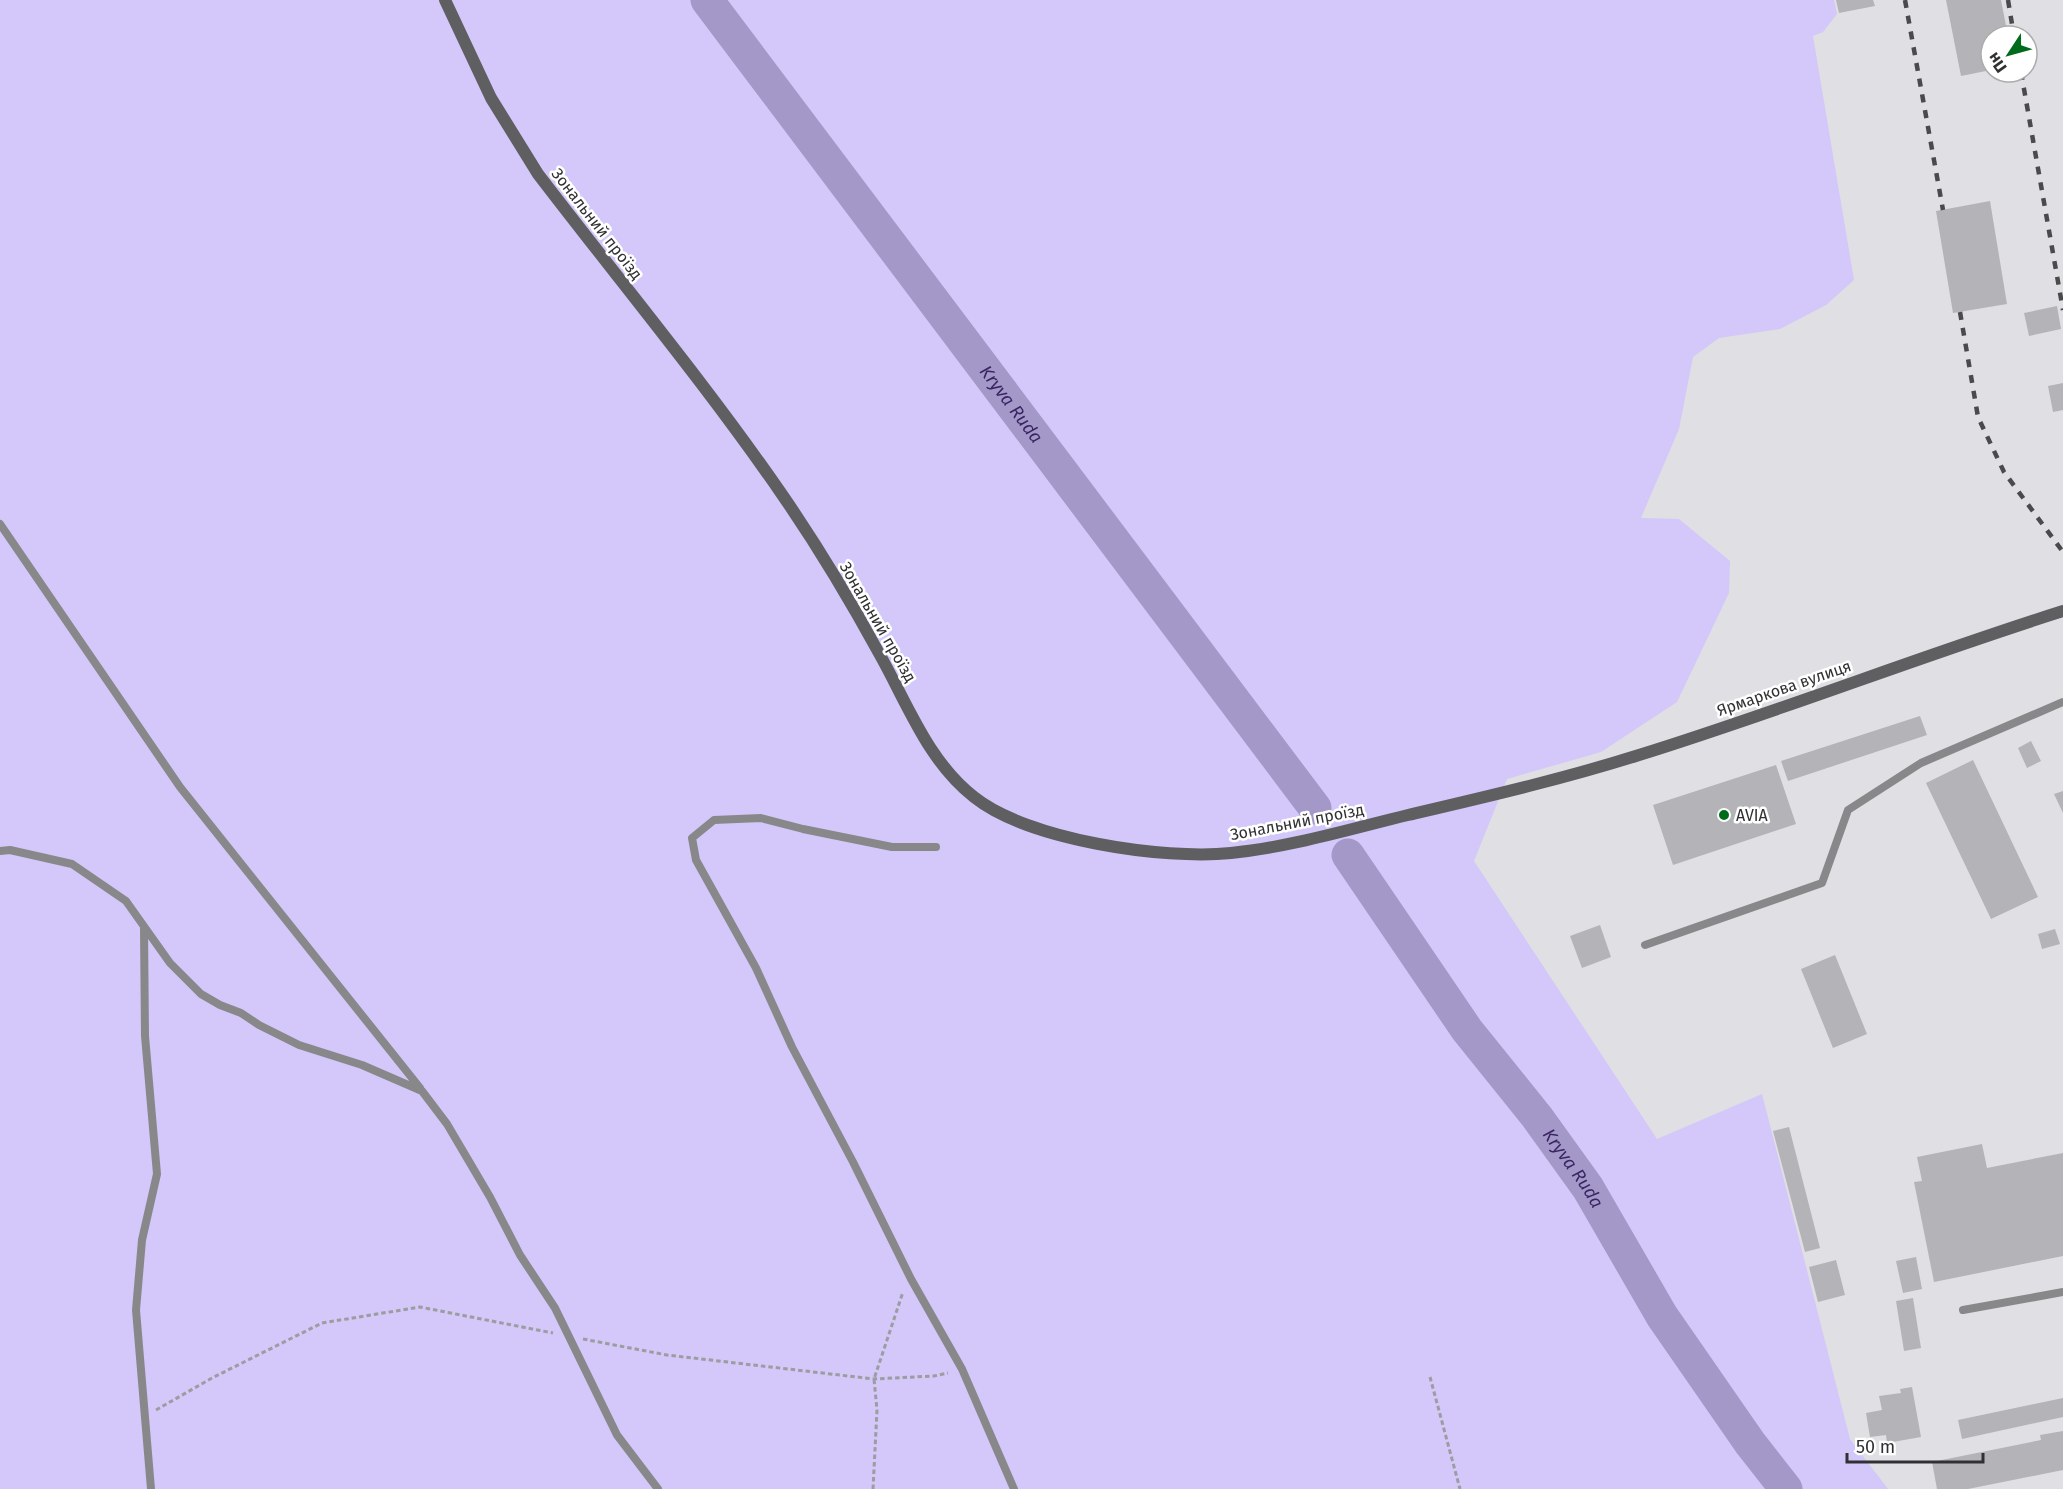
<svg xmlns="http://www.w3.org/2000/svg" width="2063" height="1489" font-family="'Fira Sans',sans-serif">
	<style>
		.green { fill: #d3c8f9 }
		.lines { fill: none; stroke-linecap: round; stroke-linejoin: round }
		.river { stroke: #a498c9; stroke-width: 33 }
		.building { fill: #b4b3b8 }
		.path { stroke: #9d9ca0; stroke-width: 3; stroke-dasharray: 4.5 3; stroke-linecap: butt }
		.lane { stroke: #88888a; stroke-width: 8 }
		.secondary { stroke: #5f5e61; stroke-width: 12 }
		.rail { stroke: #4a494b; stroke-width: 4.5; stroke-dasharray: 8 8; stroke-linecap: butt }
		.poi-dot { fill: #006c1b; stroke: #fff; stroke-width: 2 }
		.labels { text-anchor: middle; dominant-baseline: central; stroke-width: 5; stroke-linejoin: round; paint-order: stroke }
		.street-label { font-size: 16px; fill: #313032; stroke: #fff }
		.poi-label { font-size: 16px; fill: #313032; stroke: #fff; text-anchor: start }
		.water-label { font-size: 18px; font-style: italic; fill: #392561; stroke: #fff }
	</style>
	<rect width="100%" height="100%" fill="#e0dfe4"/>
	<path class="green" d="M0 0H1834L1837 14 1823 32 1813 36 1854 280 1826 305 1780 329 1719 338 1693 357 1679 429 1641 518 1679 519 1730 561 1729 593 1677 702 1601 752 1507 779 1474 861 1657 1139 1762 1094 1850 1439 1888 1489H0Z"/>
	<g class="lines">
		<g class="river">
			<path id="s1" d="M707 0 1315 808"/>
			<path id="s2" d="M1348 855 1467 1030 1537 1117 1588 1188 1662 1316 1750 1443 1786 1489"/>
		</g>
	</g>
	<path class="building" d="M1836 0H1873L1875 6 1839 13Z
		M1946 0H2001L2008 36H1991V70L1961 76Z
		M1990 201 2007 304 1953 313 1936 211Z
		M2057 306 2061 329 2029 336 2024 313Z
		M2063 383V410L2053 412 2048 386Z
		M1920 716 1927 735 1788 781 1781 761Z
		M2031 741 2041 761 2027 768 2018 748Z
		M1973 760 2038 897 1991 919 1926 783Z
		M1776 765 1796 824 1673 865 1653 805Z
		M2063 791V813L2054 794Z
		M1600 925 1611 957 1582 968 1570 936Z
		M2055 929 2060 944 2042 949 2038 934Z
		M1835 955 1867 1034 1833 1048 1801 969Z
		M1789 1127 1820 1248 1805 1252 1773 1131Z
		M1982 1144 1987 1168 2063 1153V1256L1934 1282 1914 1182 1922 1181 1917 1157Z
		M1916 1257 1922 1289 1903 1293 1896 1261Z
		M1836 1260 1845 1295 1818 1302 1809 1267Z
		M1913 1298 1921 1348 1904 1351 1896 1301Z
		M1912 1387 1921 1437 1887 1443 1886 1435 1870 1437 1866 1413 1882 1410 1879 1396 1901 1393 1900 1389Z
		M2063 1398V1417L1962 1439 1958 1420Z
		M2063 1431V1470L1968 1489H1937L1932 1462 2041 1440 2040 1435Z"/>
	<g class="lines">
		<path class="path" d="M583 1339 667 1355 874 1379 934 1376 948 1373
			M1430 1377 1460 1489
			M156 1410 212 1378 322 1323 420 1307 553 1333
			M873 1489 877 1410 874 1379 903 1292"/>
		<path class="lane" d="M0 524 180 787 420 1088
			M936 847H892L803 829 761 818 714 820 692 838 696 860 756 968 792 1047 853 1162 911 1279 962 1369 1014 1489
			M0 851 10 850 72 864 126 901 170 963 201 994 220 1005 241 1013 259 1025 299 1045 362 1065 422 1091 447 1124 490 1197 520 1255 555 1308 617 1435 658 1489
			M144 929 145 1036 157 1174 142 1240 136 1310 151 1489
			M1645 945 1822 883 1848 810 1921 763 2063 702
			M1963 1310 2063 1292"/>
		<path class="secondary" d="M445 0 491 98 538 174C619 280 705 383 781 493 817 545 850 600 880 655 908 705 928 761 974 797 1028 840 1163 860 1231 853 1291 847 1350 829 1408 815 1485 797 1563 779 1639 755 1781 711 1920 656 2063 611"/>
		<path class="rail" d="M1905 0 1943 210
			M2008 0 2014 36
			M2021 72 2063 310
			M1960 312 1978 417 2004 472 2063 552"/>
	</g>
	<circle class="poi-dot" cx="1724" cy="815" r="6"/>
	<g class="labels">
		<g class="street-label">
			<text transform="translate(597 224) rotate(52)">Зональний проїзд</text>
			<text transform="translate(878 622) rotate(60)">Зональний проїзд</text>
			<text transform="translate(1784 688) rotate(-19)">Ярмаркова вулиця</text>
			<text transform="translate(1297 822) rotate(-11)">Зональний проїзд</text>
		</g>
		<g class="poi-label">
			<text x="1736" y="815">AVIA</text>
		</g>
		<g class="water-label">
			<text stroke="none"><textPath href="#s1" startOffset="506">Kryva Ruda</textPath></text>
			<text stroke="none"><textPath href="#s2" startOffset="386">Kryva Ruda</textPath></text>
		</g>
	</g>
	<g transform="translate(2009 54) rotate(234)"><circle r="28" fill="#ffffff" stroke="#adacad" stroke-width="1.5"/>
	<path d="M0-4.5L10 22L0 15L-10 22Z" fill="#006c1b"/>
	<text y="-9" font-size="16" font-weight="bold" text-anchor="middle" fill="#313032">Пн</text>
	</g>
	<path d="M1847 1453v9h136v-9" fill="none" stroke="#313032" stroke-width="3"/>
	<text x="1856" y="1453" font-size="18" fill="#313032" stroke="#ffffff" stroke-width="4.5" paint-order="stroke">50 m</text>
</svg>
